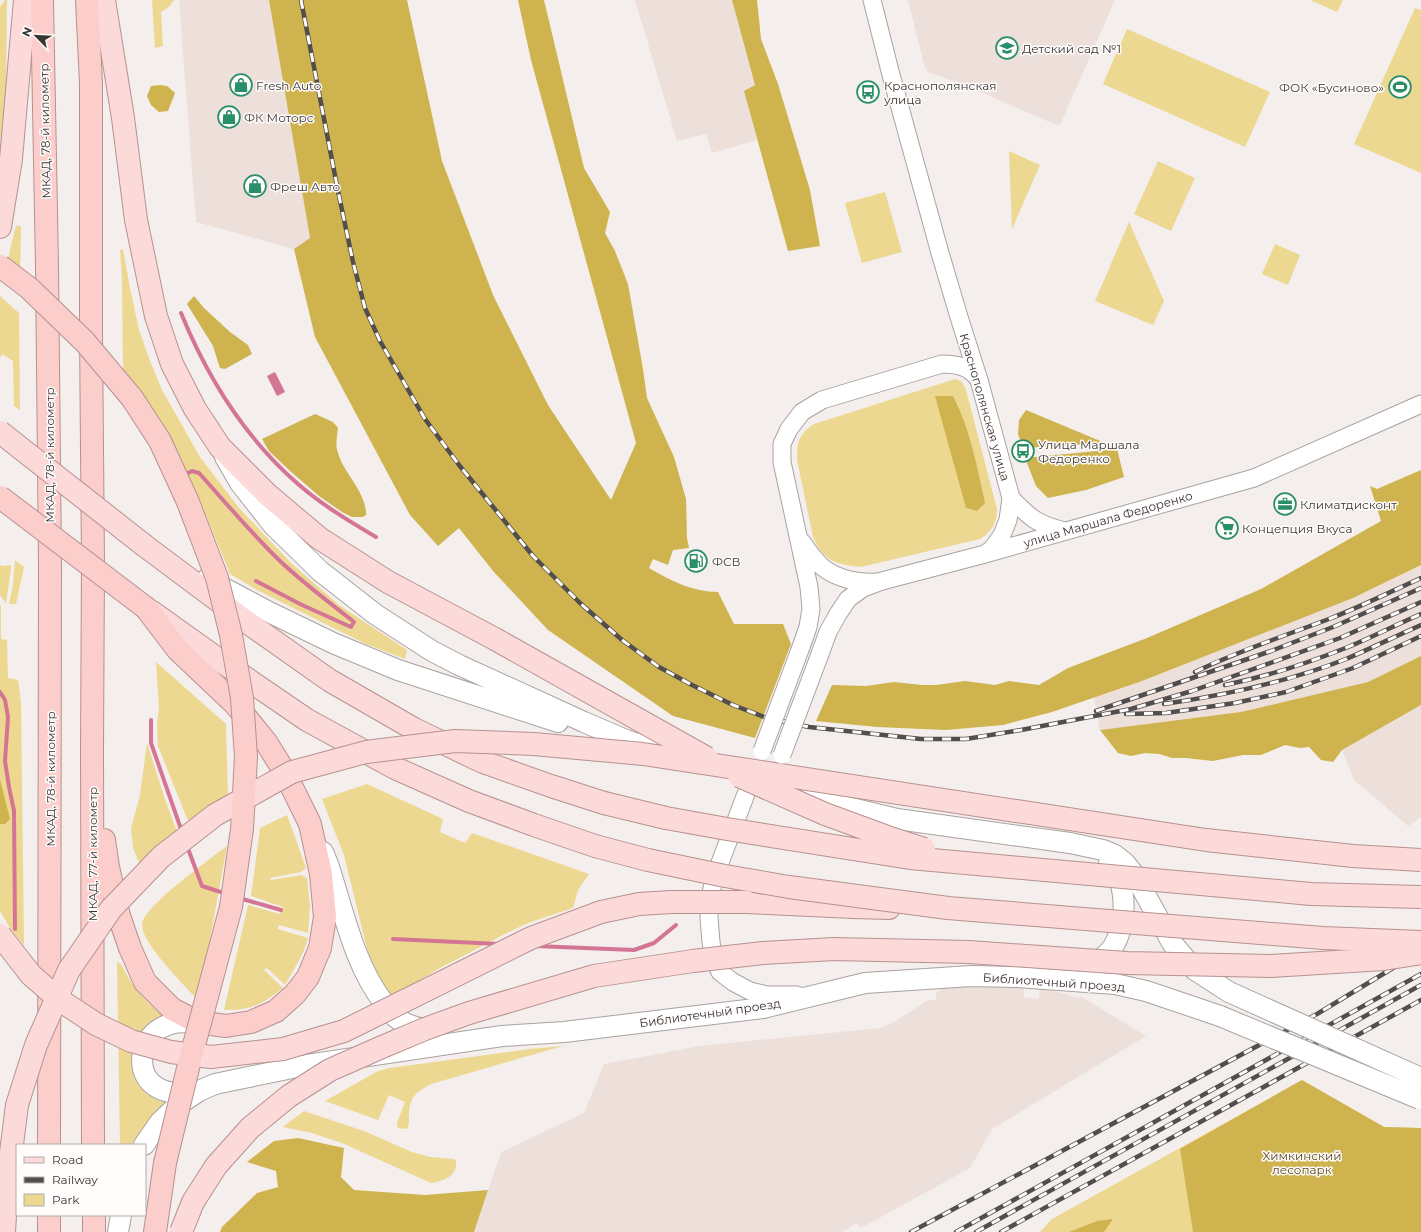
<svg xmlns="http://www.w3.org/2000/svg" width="1421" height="1232" font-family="Montserrat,sans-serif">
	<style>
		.built { fill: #ede0da }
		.green { fill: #edd892 }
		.forest { fill: #cfb34e }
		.water { fill: #d47595 }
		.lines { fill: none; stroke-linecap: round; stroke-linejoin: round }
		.stream { stroke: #d47595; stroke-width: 4 }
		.tertiary-casing { stroke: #a8a3a1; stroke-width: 19 }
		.secondary-casing { stroke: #a8a3a1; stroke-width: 22 }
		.primary-casing { stroke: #b6918f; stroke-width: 24 }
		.trunk-casing { stroke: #b6918f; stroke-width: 24 }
		.tertiary { stroke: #fff; stroke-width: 17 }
		.secondary { stroke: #fff; stroke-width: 20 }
		.primary { stroke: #fcdad9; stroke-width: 22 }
		.trunk { stroke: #fbcecc; stroke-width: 22 }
		.rail-casing { stroke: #514e4d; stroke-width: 4.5 }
		.rail { stroke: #fffcfb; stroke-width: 3; stroke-dasharray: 9; stroke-linecap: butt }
		.tertiary-bridge-casing { stroke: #a8a3a1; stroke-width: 19; stroke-linecap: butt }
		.secondary-bridge-casing { stroke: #a8a3a1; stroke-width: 22; stroke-linecap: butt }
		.primary-bridge-casing { stroke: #b6918f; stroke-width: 24; stroke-linecap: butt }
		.trunk-bridge-casing { stroke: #b6918f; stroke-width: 24; stroke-linecap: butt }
		.tertiary-bridge { stroke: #fff; stroke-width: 17 }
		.secondary-bridge { stroke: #fff; stroke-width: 20 }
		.primary-bridge { stroke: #fcdad9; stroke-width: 22 }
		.trunk-bridge { stroke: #fbcecc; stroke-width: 22 }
		.labels { text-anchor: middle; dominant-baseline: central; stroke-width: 3; stroke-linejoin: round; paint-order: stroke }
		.poi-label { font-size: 12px; fill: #383635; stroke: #fffcfb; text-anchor: start }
		.street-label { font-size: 12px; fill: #383635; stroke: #fffcfb }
		.park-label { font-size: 12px; fill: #55491f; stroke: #fffcfb }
	</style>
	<rect width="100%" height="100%" fill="#f4eeec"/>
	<path class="built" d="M179 0H269L310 239 294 249 196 222Z
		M635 0H732L755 85 744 91 757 140 712 153 706 134 677 141Z
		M908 0H1115L1060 125 1054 124 974 89 928 72 925 68Z
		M1421 565V656L1368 682 1241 712 1100 730 1094 697 1142 681 1353 598Z
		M1421 705V817L1408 826 1354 780 1342 750Z
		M950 982 1024 983V997L1039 999 1040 987 1079 998 1080 996 1146 1036 992 1129 970 1168 861 1228 857 1223 842 1232H474L501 1152 584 1113 604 1064 700 1046 880 1028 894 1022 928 1000H936V993Z"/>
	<path class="green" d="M5 0H7L6 92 0 144V7Z
		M152 0H174L170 6 161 12 163 46 155 48Z
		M1310 0H1343L1337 12Z
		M1415 8 1421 10V173L1354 144Z
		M1127 29 1270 92 1245 147 1103 84Z
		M1009 151 1040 165 1012 229Z
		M1158 161 1195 178 1171 231 1134 214Z
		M885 192 902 252 862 263 845 203Z
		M1129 222 1164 301 1153 325 1095 301Z
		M16 225 21 227 20 273 7 263Z
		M1275 244 1300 255 1288 285 1262 274Z
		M123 249 130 288 139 330 150 361 162 390 200 457 239 508 291 563 339 605 407 650 405 659 366 644 259 591 230 574 201 503 176 454 123 376 122 278 120 250Z
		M0 296 19 313 20 410 14 406 13 361 2 354 0 358Z
		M956 379 962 382 966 390 997 509C997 522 992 532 980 539L861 567C837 565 822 560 813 537L797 460C797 442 799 434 814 424L952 380Z
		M15 560 24 567 16 604H9L13 585Z
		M0 565 3 566 11 565V570L6 603 0 595Z
		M0 605 1 606V639L7 640 8 678 18 680 21 702 24 945 10 928 0 911Z
		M156 662 226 724 228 800 192 828 186 816 158 746 157 724 159 707Z
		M147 743 165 799 179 837 142 870 133 848 131 828 140 795Z
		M367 784 443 819 440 832 465 843 472 833 589 874 578 890 573 908 528 923 509 932 440 968 391 997 371 965 344 855 322 799Z
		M287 815 306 868 301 872 270 878 271 880 301 875 307 878 310 907 308 933 279 925 278 929 308 938C303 957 294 968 285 985L267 968 264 970 283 988C261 1005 252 1010 224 1010L248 905 280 914 283 907 251 896 260 828Z
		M227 846 208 950 195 997C183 984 140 941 142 924 144 906 210 859 227 846Z
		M118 962 121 964C133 987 143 1001 164 1016V1018C160 1019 155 1020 152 1022 145 1025 139 1033 136 1040 123 1066 137 1095 165 1103L166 1105 151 1118 131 1145H120L117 964Z
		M563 1046 431 1084C415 1093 409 1097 409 1117 409 1122 409 1125 407 1129L398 1128 397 1123 405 1102 389 1095 378 1120 325 1101 378 1071 390 1068 530 1049Z
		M1302 1080 1384 1127 1421 1128V1232H1040L1052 1219Z
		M304 1111 364 1131 412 1152 430 1157 454 1159 456 1161C458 1176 443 1181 431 1183L342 1143 312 1133 283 1127Z"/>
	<path class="forest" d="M269 0H407L442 161 493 295 548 405 611 500 636 443 531 60 518 0H544L584 168 610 212 605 233 615 251 628 284 643 369 647 398 674 457 686 499 687 538 689 548 673 550 668 565 653 559 649 568C671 581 693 592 718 592L734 624H783L791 644 755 738 673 716 548 630 493 571 459 528 438 546 410 515 315 337 294 249 310 238Z
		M732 0H757L761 39 778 84 810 190 820 246 788 251 744 91 755 85Z
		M160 85 167 86 175 93 168 111 159 112 151 105 147 96 151 86Z
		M194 296 204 308 230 332 248 345 252 354 225 369 220 368 213 346 187 304Z
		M935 396H953C970 429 977 466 985 503L977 511 966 508Z
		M1026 410 1105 443 1023 448 1018 434 1019 420Z
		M315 414 333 422 338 428C337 437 335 445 338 453 344 474 367 493 366 515L363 517H352L342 512 319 496 289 470 269 451 262 439Z
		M1117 449 1124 477 1086 490 1048 498 1036 486 1025 458Z
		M1421 470V565L1353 598 1142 681 1052 712 1003 725 946 730 877 727 816 721 832 685 866 686 894 682 922 685H936L965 681 995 685 1009 681 1039 685 1068 668 1147 638 1261 589 1381 521 1370 486 1377 489Z
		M1421 656V705L1342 750 1333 762 1321 760 1309 747 1300 748 1285 745 1261 755H1243L1213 761 1186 758H1172L1159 754 1145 753 1131 756 1118 753 1100 730 1241 712 1368 682Z
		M0 779 10 819 5 824H0Z
		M1302 1080 1384 1127 1421 1128V1232H1193L1180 1149Z
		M298 1138 344 1148 341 1177 354 1190 425 1195 488 1190 474 1232H220L222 1227 257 1193 278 1187 276 1171 247 1162 274 1141Z
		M1113 1219 1104 1232H1069L1097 1221Z"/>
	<path class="water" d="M275 372 285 392 277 396 267 376Z"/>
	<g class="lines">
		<path class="stream" d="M181 313C208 379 244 437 298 484 322 505 349 521 376 537
			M182 476 192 471 199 473C226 503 252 534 280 561 303 583 329 602 354 622L351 627 302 605 256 581
			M0 692 5 700 8 717 5 761 9 787 14 811 15 929
			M151 720V743L182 832
			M187 846 202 886 227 894
			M239 898 281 910
			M393 939 499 944
			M535 946 634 950 654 943 676 925"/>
		<g class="tertiary-casing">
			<path id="tertiary" d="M872 0 890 71 940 253 959 317 979 380 1011 498 1008 520 1002 535 992 549 985 554
				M1011 498C1030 518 1038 525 1065 531
				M802 542C816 563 825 574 850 580 859 582 867 583 876 582
				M801 647 808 627 811 609 809 587 782 462V444L789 429 802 412 822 400 942 364C958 364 970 367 979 380
				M820 654 828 632 838 614 848 599 863 588 882 581 985 554 1254 478 1421 404
				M755 770 715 876 710 897 709 918 711 942 714 959 720 972 733 982 750 991 767 995H797"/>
		</g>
		<g class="secondary-casing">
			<path id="secondary" d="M225 457 240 483 273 525 320 571 375 614 432 651 459 665 584 722 626 740 658 751
				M207 579 271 613 333 643 398 670 558 722
				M801 796 897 819 1070 843 1103 850 1115 855 1125 863 1134 874 1172 943 1195 970 1229 992
				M323 852 328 864C343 909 354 965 384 1003 387 1007 390 1012 393 1015 404 1025 418 1029 433 1030
				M1088 966C1098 961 1107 956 1113 947 1125 927 1127 898 1118 876 1116 872 1112 867 1109 863
				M197 1091C183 1093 171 1095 158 1088 134 1075 139 1040 161 1028 172 1021 185 1022 197 1022
				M144 1145 160 1122 178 1105 199 1091 215 1084 234 1080 307 1065 502 1036 564 1032 763 1008 865 983 971 976 1017 977 1115 984 1146 991 1220 1016
				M118 1232 121 1215"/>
		</g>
		<g class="primary-casing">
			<path id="primary" d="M104 0 123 118 136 220 156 316 172 364 195 409 220 447 268 495 319 538 388 582 495 639
				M0 227 11 159 25 0
				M145 546 244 620 329 680 414 729 483 762 551 786 604 803
				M152 612 215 657 307 720 395 768 469 801 534 825 595 846
				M746 902 853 907 889 908"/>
		</g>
		<g class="trunk-casing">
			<path id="trunk" d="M42 0 47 266 50 566 49 1145
				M87 0 91 84V333L93 563 92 749 93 1145
				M104 840 108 867 119 916 130 948 145 982 172 1009 197 1022 226 1026 251 1022 276 1011 295 994 308 977 320 948 325 917 321 874 310 824 284 771 266 742 235 704 178 650 146 608
				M94 1215V1232
				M49 1232V1215
				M155 1232 165 1163"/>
		</g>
		<use href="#tertiary" class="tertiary"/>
		<use href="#secondary" class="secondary"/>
		<use href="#primary" class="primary"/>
		<use href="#trunk" class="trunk"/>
		<g class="rail-casing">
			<path id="rail" d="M301 0 338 191 353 262 365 308 380 341 425 419 459 465 533 556 580 603 622 640 659 667 692 685 733 705 767 718 809 727 921 739H966L1021 730 1131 709 1192 691 1340 638 1421 602
				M1195 672C1238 651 1284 636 1329 619 1360 607 1390 592 1421 578
				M1225 685C1265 677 1305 664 1343 649 1369 639 1395 625 1421 614
				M1164 704C1226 695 1288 682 1346 659 1372 648 1396 636 1421 625
				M1096 711 1271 651 1333 627 1421 588
				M1126 714 1166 713 1235 703 1286 692 1353 668 1421 636
				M911 1232 1317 1014 1421 951
				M956 1232 1421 974
				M976 1232 1421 985
				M1001 1232 1421 1000"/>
		</g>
		<use href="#rail" class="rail"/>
		<g class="tertiary-bridge-casing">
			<path id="tertiary-bridge" d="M762 751 801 647
				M782 755 820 654"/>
		</g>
		<g class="secondary-bridge-casing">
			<path id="secondary-bridge" d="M1229 992 1421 1078
				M1220 1016 1420 1099"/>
		</g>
		<g class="primary-bridge-casing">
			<path id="primary-bridge" d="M0 432 145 546
				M495 639 707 758
				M739 776 825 814 893 839 924 849
				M604 803 666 818 727 829 910 858 1311 894 1421 897
				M595 846 648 860 725 876 789 887 948 908 1323 938 1421 942
				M0 935 31 975 61 1001 96 1024 131 1041 171 1052 211 1057 283 1049 344 1031 531 938 601 912 639 904 671 902H746
				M4 1232 7 1184 17 1105 36 1045 69 970 111 909 161 857 215 815 292 772 366 752 455 741 534 744 643 754 1206 840 1353 856 1421 860
				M181 1232 193 1202 216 1166 250 1128 289 1096 330 1070 382 1047 425 1029 469 1013 594 976 693 961 763 953 834 949 969 952 1127 963 1271 966 1384 959 1421 953"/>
		</g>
		<g class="trunk-bridge-casing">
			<path id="trunk-bridge" d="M0 266 29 288 85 342 132 398 160 441 188 502 217 578 231 635 242 698 246 757 242 829 231 907 190 1060 165 1163
				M0 497 146 608"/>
		</g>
		<use href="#tertiary-bridge" class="tertiary-bridge"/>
		<use href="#secondary-bridge" class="secondary-bridge"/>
		<use href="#primary-bridge" class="primary-bridge"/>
		<use href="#trunk-bridge" class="trunk-bridge"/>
	</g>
	<defs>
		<g id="school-ring" transform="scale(1.15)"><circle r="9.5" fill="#fffcfb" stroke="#298e6a" stroke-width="1.5"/><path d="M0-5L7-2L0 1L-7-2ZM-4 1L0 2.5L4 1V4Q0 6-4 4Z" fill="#298e6a"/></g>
		<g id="shop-ring" transform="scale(1.15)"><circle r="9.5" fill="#fffcfb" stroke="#298e6a" stroke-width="1.5"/><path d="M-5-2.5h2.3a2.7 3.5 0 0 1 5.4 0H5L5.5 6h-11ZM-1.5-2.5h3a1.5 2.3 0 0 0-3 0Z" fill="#298e6a"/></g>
		<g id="stadium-ring" transform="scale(1.15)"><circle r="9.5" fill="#fffcfb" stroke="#298e6a" stroke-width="1.5"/><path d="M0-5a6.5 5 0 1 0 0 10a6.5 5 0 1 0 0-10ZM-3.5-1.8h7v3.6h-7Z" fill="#298e6a"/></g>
		<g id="bus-ring" transform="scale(1.15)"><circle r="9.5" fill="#fffcfb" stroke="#298e6a" stroke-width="1.5"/><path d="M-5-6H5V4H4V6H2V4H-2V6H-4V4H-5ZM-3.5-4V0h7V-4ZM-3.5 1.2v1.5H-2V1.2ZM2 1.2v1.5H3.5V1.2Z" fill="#298e6a"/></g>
		<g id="office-ring" transform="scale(1.15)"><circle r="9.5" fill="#fffcfb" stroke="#298e6a" stroke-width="1.5"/><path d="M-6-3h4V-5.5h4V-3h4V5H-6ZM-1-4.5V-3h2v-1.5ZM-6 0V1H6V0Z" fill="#298e6a"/></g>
		<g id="supermarket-ring" transform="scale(1.15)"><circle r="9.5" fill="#fffcfb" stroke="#298e6a" stroke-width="1.5"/><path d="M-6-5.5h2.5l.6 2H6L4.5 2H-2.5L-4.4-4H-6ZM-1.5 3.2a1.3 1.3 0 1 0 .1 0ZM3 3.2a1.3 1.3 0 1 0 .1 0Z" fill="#298e6a"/></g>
		<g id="fuel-ring" transform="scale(1.15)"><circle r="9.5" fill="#fffcfb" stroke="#298e6a" stroke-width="1.5"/><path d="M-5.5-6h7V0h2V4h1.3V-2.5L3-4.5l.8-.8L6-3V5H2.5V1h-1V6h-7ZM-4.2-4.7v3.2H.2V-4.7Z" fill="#298e6a"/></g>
	</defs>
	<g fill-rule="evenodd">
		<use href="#school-ring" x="1007" y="48"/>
		<use href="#shop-ring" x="241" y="85"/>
		<use href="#stadium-ring" x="1400" y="87"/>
		<use href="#bus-ring" x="868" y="92"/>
		<use href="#shop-ring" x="229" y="117"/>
		<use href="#shop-ring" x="255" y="186"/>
		<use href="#bus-ring" x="1023" y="451"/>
		<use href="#office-ring" x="1285" y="504"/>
		<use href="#supermarket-ring" x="1227" y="528"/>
		<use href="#fuel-ring" x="696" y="561"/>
	</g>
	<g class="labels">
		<g class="poi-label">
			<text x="1022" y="48">Детский сад №1</text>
			<text x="256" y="85">Fresh Auto</text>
			<text x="884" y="85">Краснополянская<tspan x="884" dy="14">улица</tspan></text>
			<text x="1384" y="87" text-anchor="end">ФОК «Бусиново»</text>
			<text x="244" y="117">ФК Моторс</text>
			<text x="270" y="186">Фреш Авто</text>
			<text x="1038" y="444">Улица Маршала<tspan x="1038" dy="14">Федоренко</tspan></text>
			<text x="1300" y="504">Климатдисконт</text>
			<text x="1242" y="528">Концепция Вкуса</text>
			<text x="712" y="561">ФСВ</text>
		</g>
		<g class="street-label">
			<text transform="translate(45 131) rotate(-91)">МКАД, 78-й километр</text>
			<text transform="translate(985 407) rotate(74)">Краснополянская улица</text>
			<text transform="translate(49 455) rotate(-90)">МКАД, 78-й километр</text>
			<text transform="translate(1108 519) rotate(-16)">улица Маршала Федоренко</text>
			<text transform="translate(50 779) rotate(-90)">МКАД, 78-й километр</text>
			<text transform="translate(92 854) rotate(-90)">МКАД, 77-й километр</text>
			<text transform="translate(1054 982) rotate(4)">Библиотечный проезд</text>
			<text transform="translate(710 1013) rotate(-8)">Библиотечный проезд</text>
		</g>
		<g class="park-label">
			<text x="1302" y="1155">Химкинский<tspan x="1302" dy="14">лесопарк</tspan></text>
		</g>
	</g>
	<rect x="16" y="1144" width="130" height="72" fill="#fffcfb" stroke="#afadac"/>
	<rect x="24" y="1157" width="20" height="6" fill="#fcdad9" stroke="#afadac"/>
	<text x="52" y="1164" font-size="12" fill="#383635">Road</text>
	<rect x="24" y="1177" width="20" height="6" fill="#514e4d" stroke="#afadac"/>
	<text x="52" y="1184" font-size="12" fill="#383635">Railway</text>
	<rect x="24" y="1194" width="20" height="12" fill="#edd892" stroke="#afadac"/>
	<text x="52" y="1204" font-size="12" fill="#383635">Park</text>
	<g transform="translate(36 36) rotate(294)" stroke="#fffcfb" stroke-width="3" paint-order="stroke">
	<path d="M0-3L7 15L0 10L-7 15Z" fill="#383635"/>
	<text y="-6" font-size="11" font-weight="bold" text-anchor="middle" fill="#383635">N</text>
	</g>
</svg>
